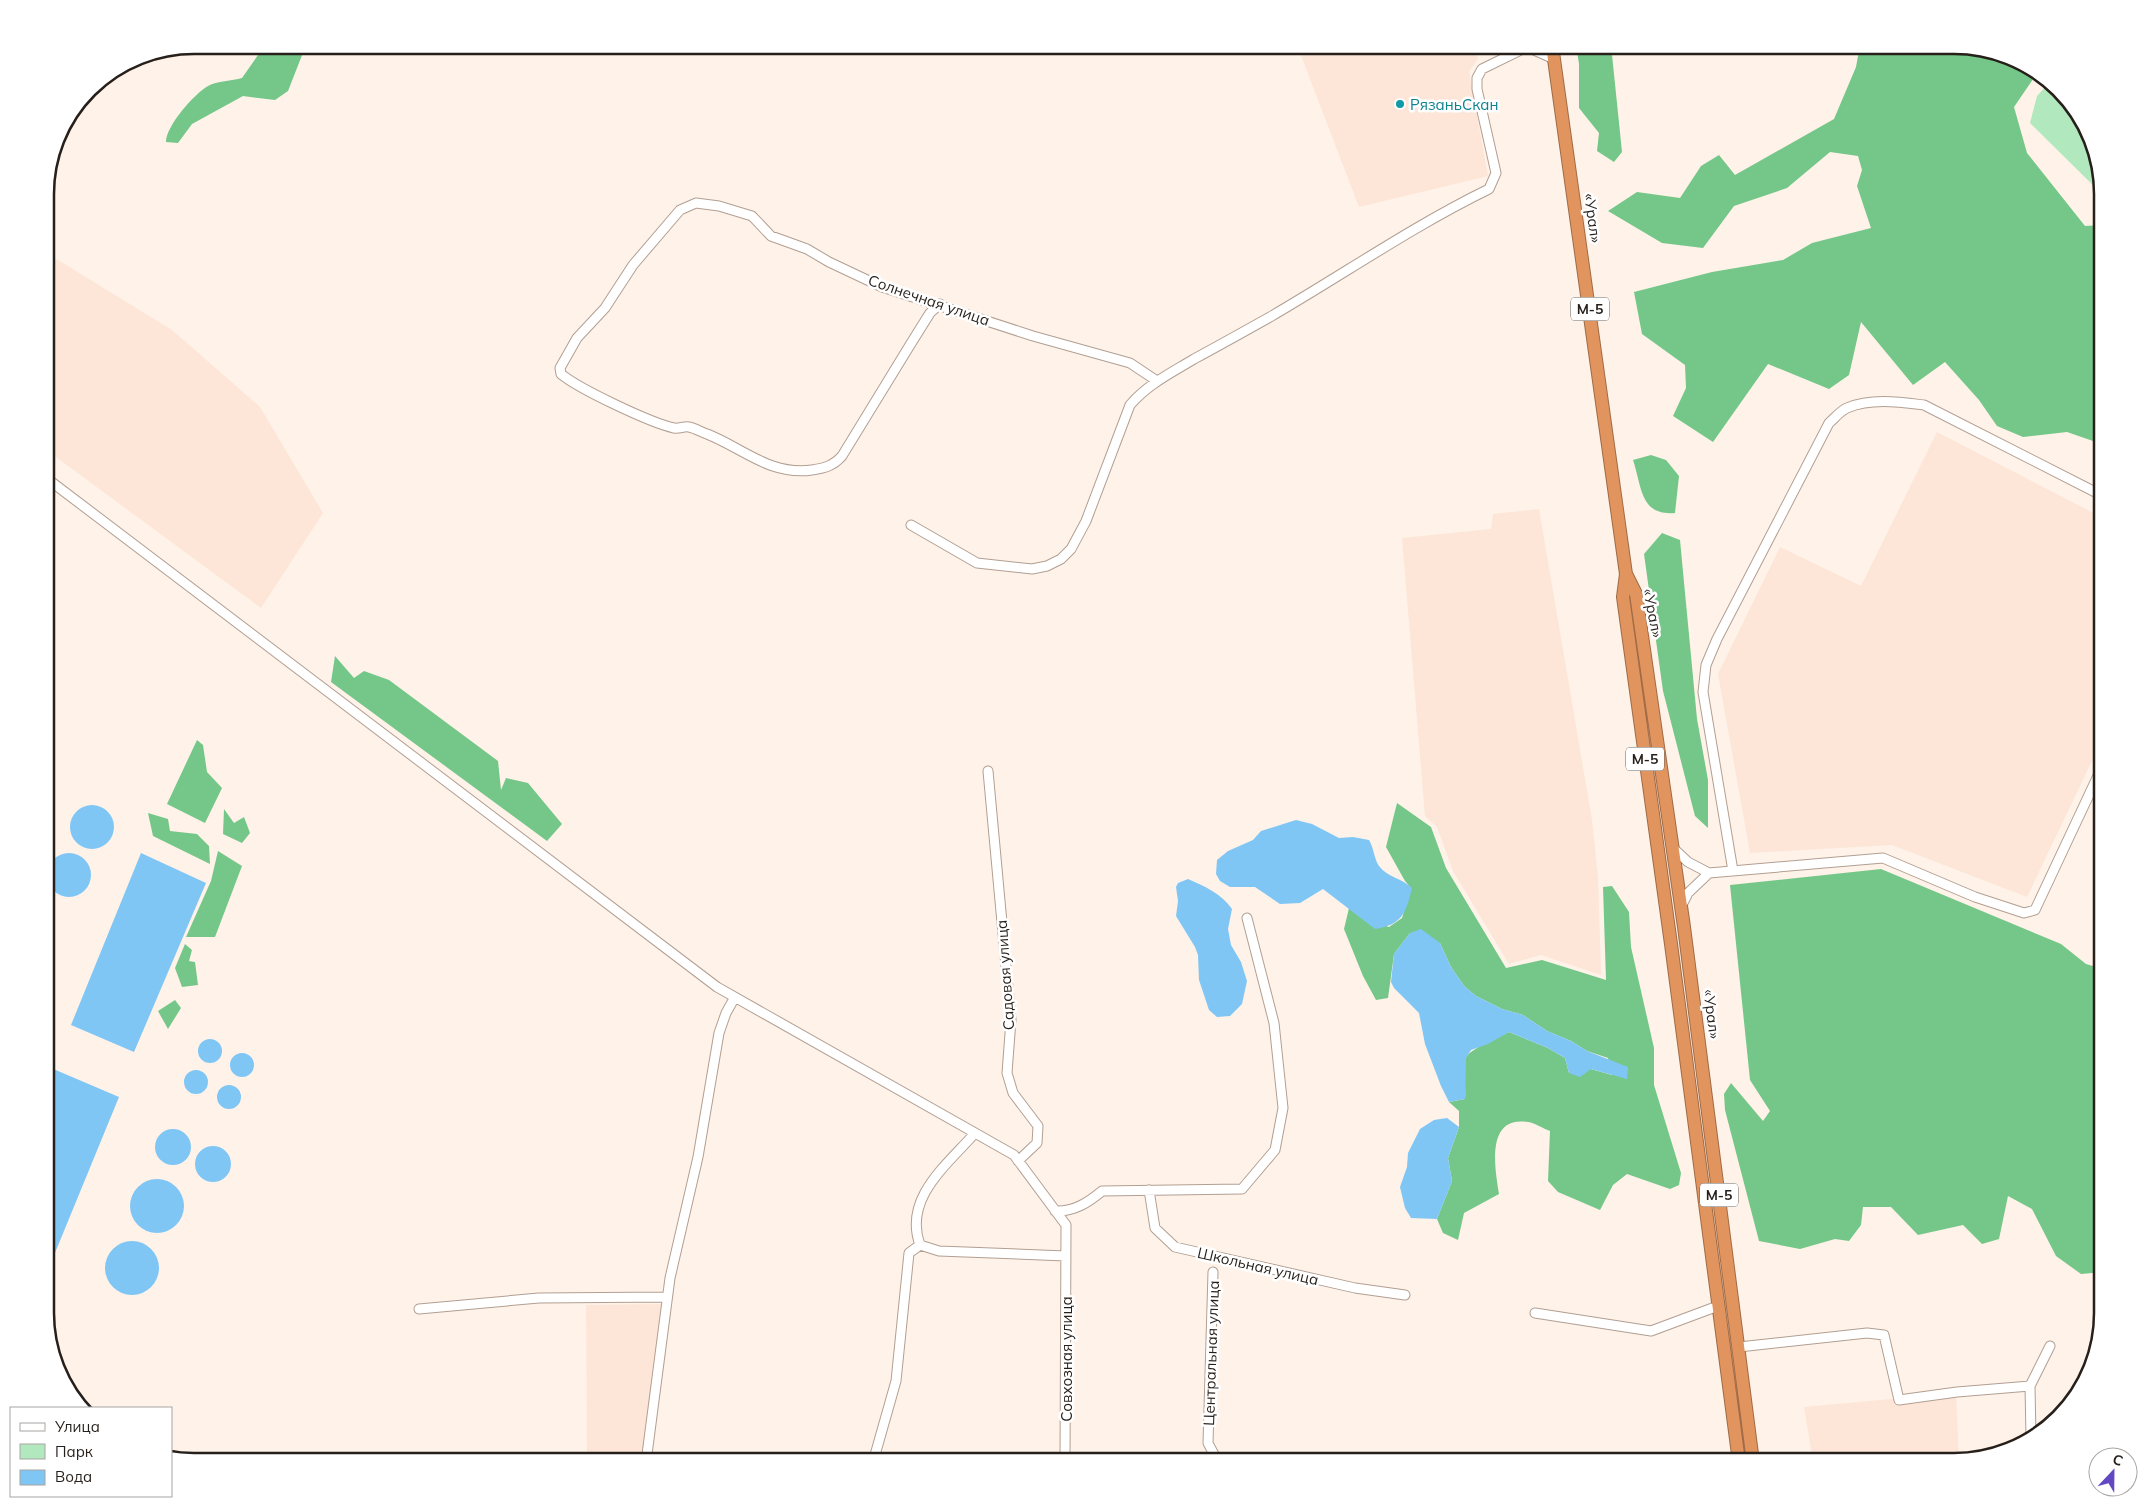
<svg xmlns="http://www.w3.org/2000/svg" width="2148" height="1507" font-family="Mulish,sans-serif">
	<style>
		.built { fill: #fde6d7 }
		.green { fill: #b2e8bd }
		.forest { fill: #74c788 }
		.water { fill: #7fc6f5 }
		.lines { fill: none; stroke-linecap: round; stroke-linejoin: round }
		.minor-casing { stroke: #b29f92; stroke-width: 11 }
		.highway-casing { stroke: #a06b46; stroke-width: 14 }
		.minor { stroke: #fff; stroke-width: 9 }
		.highway { stroke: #e1945e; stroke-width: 12 }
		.culture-dot { fill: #0f9aa8; stroke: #fff; stroke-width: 2 }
		.labels { text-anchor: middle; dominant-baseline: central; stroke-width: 5; stroke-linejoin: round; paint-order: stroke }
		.shield { fill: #fff; stroke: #67625f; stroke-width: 1 }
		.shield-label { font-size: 14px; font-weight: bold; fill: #261f1a }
		.culture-label { font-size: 15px; fill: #0d838f; stroke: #fff; text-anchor: start }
		.street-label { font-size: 15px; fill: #261f1a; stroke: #fff }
		.rim { fill: none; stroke: #261f1a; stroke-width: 2.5 }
	</style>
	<rect width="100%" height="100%" fill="#fef2e9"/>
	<path class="built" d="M1297 45H1475L1478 59 1469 71 1488 176 1359 207Z
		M45 252 172 330 260 407 323 513 261 608 45 449Z
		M1937 432 2103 518V738L2027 897 1892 845 1750 853 1718 674 1780 547 1861 586Z
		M1539 509 1592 820 1598 877 1601 975 1541 955 1509 964 1453 871 1437 827 1425 816 1402 538 1491 529 1493 514Z
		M663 1304 641 1462H587L586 1305Z
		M1956 1393 1959 1461 1813 1462 1804 1407Z"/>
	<path class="green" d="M2050 82 2088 128 2103 195 2030 123 2037 96Z"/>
	<path class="forest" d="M265 45H306L288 91 275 100 243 96 192 124 178 143 166 142C166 126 194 94 208 86 217 81 232 81 242 78Z
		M1576 45H1611L1622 152 1614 162 1597 151 1599 133 1579 108V64Z
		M1860 45H1955L2002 53 2038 72 2014 107 2027 153 2085 226 2103 225V423L2093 441 2067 432 2023 437 1997 426 1979 400 1945 362 1913 385 1861 322 1849 375 1829 389 1768 364 1713 442 1673 416 1686 388 1685 365 1642 334 1634 292 1712 272 1783 260 1812 243 1871 228 1857 186 1862 170 1858 156 1830 152 1787 188 1734 206 1703 248 1662 243 1608 211 1637 192 1680 198 1701 166 1719 155 1735 175 1834 119 1856 67Z
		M1651 455 1666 460 1679 476 1675 513C1640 516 1642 487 1633 460Z
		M1662 533 1680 540 1697 719 1708 780V828L1695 816 1663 691 1644 554Z
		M335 656 354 678 364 671 389 680 498 761 501 790 506 778 528 783 562 824 547 841 331 682Z
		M197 740 203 745 207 772 222 788 205 823 167 804Z
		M1397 803 1431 827 1446 868 1506 968 1542 960 1606 980 1603 887 1612 886 1629 912 1631 947 1654 1048V1085L1681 1173 1679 1185 1670 1189 1627 1174 1613 1185 1600 1210 1558 1192 1548 1181 1550 1131C1544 1129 1535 1123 1528 1122 1485 1115 1495 1169 1499 1194L1464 1213 1458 1240 1443 1233 1437 1219 1452 1181 1448 1158 1459 1127V1111L1449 1102 1465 1099C1466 1086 1463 1070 1466 1058 1468 1050 1499 1037 1509 1032L1548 1048 1565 1058 1569 1073 1591 1069 1612 1075 1608 1058 1587 1051 1571 1041 1547 1031 1523 1015 1502 1009 1476 996 1464 986 1451 967 1440 943 1410 933 1394 954 1388 998 1376 1000 1363 976 1344 929 1349 908 1360 917 1389 927 1402 918 1411 888 1405 881 1386 847Z
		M224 809 234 823 244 817 250 833 242 843 223 834Z
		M148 813 168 819 170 831 197 834 209 846 210 864 153 836Z
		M218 851 242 866 215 937H186L211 881Z
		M1881 869 2061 944 2086 964 2103 969V1272L2081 1274 2056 1256 2032 1209 2008 1196 1999 1239 1982 1244 1963 1225 1918 1235 1891 1207H1863L1861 1225 1849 1241 1835 1239 1800 1249 1759 1241 1725 1110 1724 1094 1731 1083 1763 1121 1770 1111 1750 1080 1730 885Z
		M185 944 192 950 189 961 195 962 198 985 182 987 175 968Z
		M175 1000 181 1008 168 1029 158 1011Z"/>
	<path class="water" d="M70 827a22 22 0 1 1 44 0a22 22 0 1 1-44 0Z
		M1296 820 1312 824 1339 838 1353 837 1369 840C1374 848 1374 859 1379 866 1388 878 1402 878 1412 888 1406 913 1402 925 1375 929L1323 889 1300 903 1280 904 1255 887H1230L1220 881 1216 874 1217 860 1228 851 1253 840 1261 831Z
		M141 853 206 883 134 1052 71 1025Z
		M47 875a22 22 0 1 1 44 0a22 22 0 1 1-44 0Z
		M1188 879C1204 886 1222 894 1232 909L1228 929 1231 945 1241 962 1247 981 1242 1004 1230 1016 1217 1017 1209 1010 1199 980 1198 955 1195 947 1176 916 1178 901 1176 887 1178 883Z
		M1421 929 1440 943 1451 967 1464 986 1476 996 1502 1009 1523 1015 1547 1031 1571 1041 1587 1051 1628 1067 1627 1079 1591 1069 1580 1077 1569 1073 1565 1058 1548 1048 1509 1032 1488 1044 1471 1050 1466 1058 1465 1099 1449 1102 1441 1086 1425 1044 1419 1013 1394 988 1391 982 1394 954 1410 933Z
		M198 1051a12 12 0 1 1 24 0a12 12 0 1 1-24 0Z
		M230 1065a12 12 0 1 1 24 0a12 12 0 1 1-24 0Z
		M51 1068 119 1097 50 1265 45 1263V1081Z
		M184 1082a12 12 0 1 1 24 0a12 12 0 1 1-24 0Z
		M217 1097a12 12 0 1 1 24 0a12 12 0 1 1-24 0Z
		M1447 1118 1459 1127 1448 1158 1452 1181 1437 1219 1411 1218 1405 1208 1400 1187 1407 1167 1408 1153 1420 1129 1434 1120Z
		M155 1147a18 18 0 1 1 36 0a18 18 0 1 1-36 0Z
		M195 1164a18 18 0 1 1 36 0a18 18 0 1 1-36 0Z
		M130 1206a27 27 0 1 1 54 0a27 27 0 1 1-54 0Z
		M105 1268a27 27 0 1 1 54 0a27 27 0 1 1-54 0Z"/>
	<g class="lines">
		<g class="minor-casing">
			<path id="minor" d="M940 304 930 313 910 345 842 456C833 466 825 468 812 470 770 476 743 448 707 434 701 432 695 428 689 427 684 426 679 429 674 428 651 423 579 389 561 374L560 368 577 338 605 308 633 265 680 210 696 203 719 206 752 216 771 236 807 249 829 262 882 287 1033 336 1130 363 1157 381
				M45 477 717 987 1014 1155 1066 1225 1065 1462
				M911 525 977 563 1032 569 1047 566 1061 559 1071 549 1086 521 1130 405C1148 384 1171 373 1194 359 1220 345 1245 331 1270 317 1344 274 1413 226 1489 189L1496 173 1477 89V78L1482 69 1527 47 1554 59
				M988 771 1011 1020 1007 1073 1013 1093 1038 1126 1037 1143 1018 1161
				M1673 848 1688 862 1709 873 1883 858 1975 897 2024 913 2035 910 2103 765
				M1733 871 1703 692 1706 665 1717 639 1829 423C1834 419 1840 411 1847 408 1871 398 1899 402 1924 405L2103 496
				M1681 907 1688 893 1709 873
				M1149 1190 1155 1228 1175 1247 1355 1288 1405 1295
				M1055 1211C1074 1212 1089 1202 1102 1191L1242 1189 1275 1150 1283 1108 1274 1023 1247 918
				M920 1245 939 1251 1066 1256
				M920 1245C903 1198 947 1165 975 1133
				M1213 1272 1208 1443 1218 1462
				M419 1309 539 1298 667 1297
				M1535 1313 1651 1331 1718 1306
				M1739 1347 1867 1333 1884 1335 1899 1400 1957 1392 2030 1386
				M2031 1438 2030 1386 2050 1346
				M646 1462 670 1278 698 1157 719 1033 726 1013 735 997
				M873 1462 896 1381 909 1253 920 1245"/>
		</g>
		<g class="highway-casing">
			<path id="highway" d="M1552 45 1626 574 1623 597 1671 944 1739 1462
				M1626 574 1636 594 1684 927 1753 1462"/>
		</g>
		<use href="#minor" class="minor"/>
		<use href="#highway" class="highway"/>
	</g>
	<circle class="culture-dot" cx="1400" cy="104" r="5"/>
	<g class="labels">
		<g class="shield">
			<rect x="1571" y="297.5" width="38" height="23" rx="4"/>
			<rect x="1626" y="747.5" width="38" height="23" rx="4"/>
			<rect x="1700" y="1183.5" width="38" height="23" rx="4"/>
		</g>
		<g class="shield-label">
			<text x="1590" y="309">М-5</text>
			<text x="1645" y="759">М-5</text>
			<text x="1719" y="1195">М-5</text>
		</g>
		<g class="culture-label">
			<text x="1410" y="104">РязаньСкан</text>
		</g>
		<g class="street-label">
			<text transform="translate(1593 218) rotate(82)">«Урал»</text>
			<text transform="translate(929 300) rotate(19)">Солнечная улица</text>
			<text transform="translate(1653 613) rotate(79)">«Урал»</text>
			<text transform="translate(1005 975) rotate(-94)">Садовая улица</text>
			<text transform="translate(1712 1014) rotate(83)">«Урал»</text>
			<text transform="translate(1258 1266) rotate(13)">Школьная улица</text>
			<text transform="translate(1211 1353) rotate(-88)">Центральная улица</text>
			<text transform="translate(1066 1359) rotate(-90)">Совхозная улица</text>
		</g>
	</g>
	<path d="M0 0H2148V1507H0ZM194 54H1954A140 140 0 0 1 2094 194V1313A140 140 0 0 1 1954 1453H194A140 140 0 0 1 54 1313V194A140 140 0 0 1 194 54Z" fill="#fff" fill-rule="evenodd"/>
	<path class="rim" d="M194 54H1954A140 140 0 0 1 2094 194V1313A140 140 0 0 1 1954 1453H194A140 140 0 0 1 54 1313V194A140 140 0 0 1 194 54Z"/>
	<rect x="10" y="1407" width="162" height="90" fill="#ffffff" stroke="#a8a5a3"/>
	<rect x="20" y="1423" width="25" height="8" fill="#ffffff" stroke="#a8a5a3"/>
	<text x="55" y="1432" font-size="15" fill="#261f1a">Улица</text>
	<rect x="20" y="1444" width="25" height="15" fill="#b2e8bd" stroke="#a8a5a3"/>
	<text x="55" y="1457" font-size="15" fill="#261f1a">Парк</text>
	<rect x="20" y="1470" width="25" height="15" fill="#7fc6f5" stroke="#a8a5a3"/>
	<text x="55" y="1482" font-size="15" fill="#261f1a">Вода</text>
	<g transform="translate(2113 1472) rotate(22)"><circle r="24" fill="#ffffff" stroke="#a8a5a3"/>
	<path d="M0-4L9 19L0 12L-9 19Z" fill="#6249c2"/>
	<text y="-8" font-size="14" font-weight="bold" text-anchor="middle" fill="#261f1a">С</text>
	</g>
</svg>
